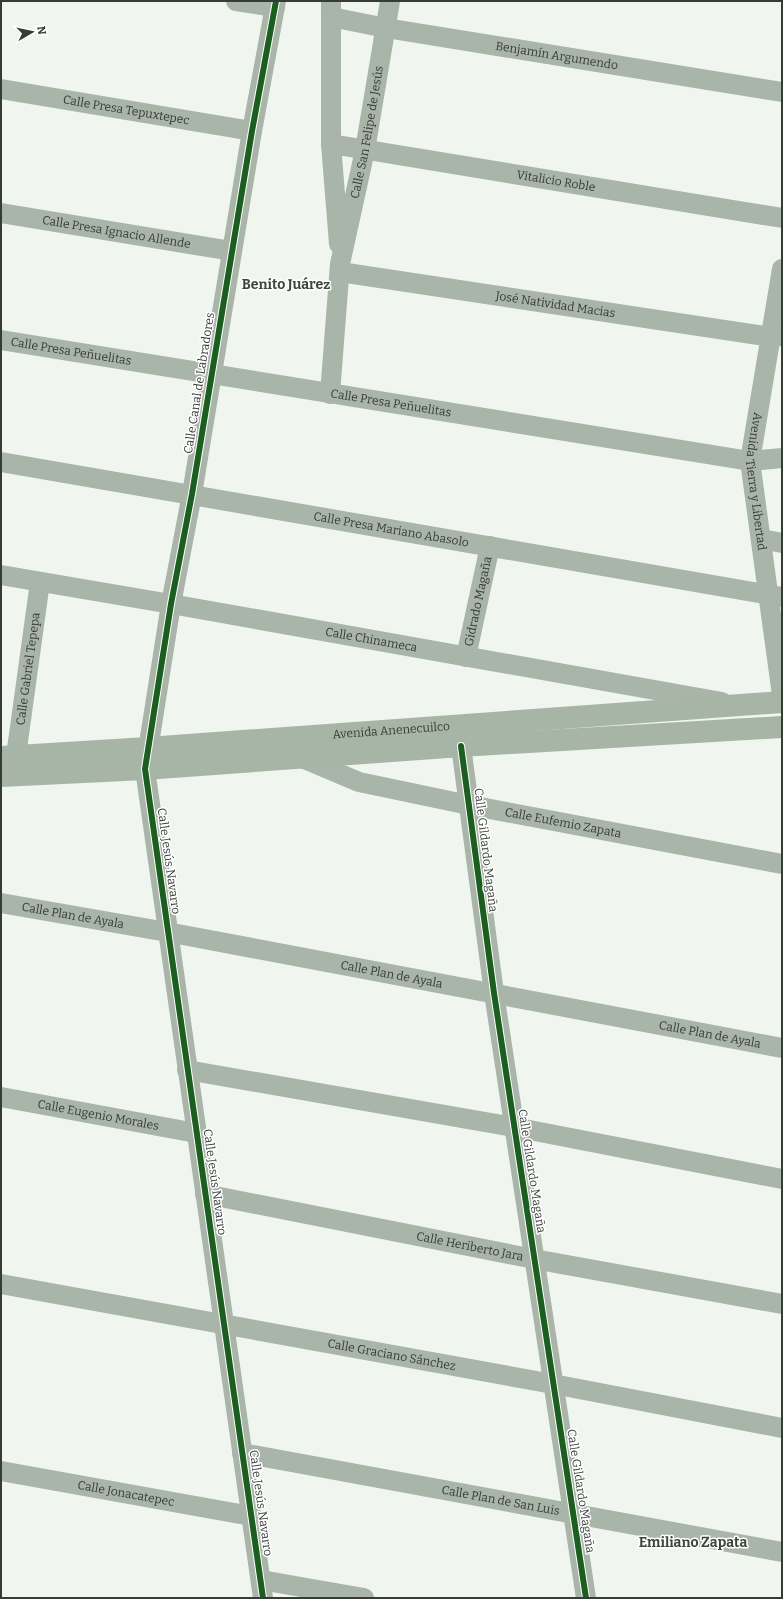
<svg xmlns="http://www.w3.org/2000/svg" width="783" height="1599" font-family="Bitter,serif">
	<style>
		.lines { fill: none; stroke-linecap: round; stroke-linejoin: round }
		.minor { stroke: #a9b5a9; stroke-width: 20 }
		.major { stroke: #a7b5a6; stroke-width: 22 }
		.cycleway-casing { stroke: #fff; stroke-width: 8 }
		.cycleway { stroke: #1b5e20; stroke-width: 6 }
		.labels { text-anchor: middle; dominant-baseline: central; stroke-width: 3; stroke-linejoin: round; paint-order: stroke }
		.street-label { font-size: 12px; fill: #373b36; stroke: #fff }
		.quarter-label { font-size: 14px; font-weight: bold; fill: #3d453c; stroke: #fff }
	</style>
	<rect width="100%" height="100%" fill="#f0f5f0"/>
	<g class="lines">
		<g class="minor">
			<path d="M236 1 275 7"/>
			<path d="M331 1V144L339 244"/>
			<path id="s1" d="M331 17 386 28 782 92"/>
			<path id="s2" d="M1 89 252 131"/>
			<path id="s3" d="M331 144 782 218"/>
			<path id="s4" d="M1 213 232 251"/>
			<path id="s5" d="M782 269 750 461 782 695"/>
			<path id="s6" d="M340 272 771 337 782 336"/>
			<path id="s7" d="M1 340 750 461 782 458"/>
			<path id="s8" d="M330 394 340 264 365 150 390 1"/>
			<path id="s9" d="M1 462 782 597"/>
			<path d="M762 539 782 543"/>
			<path id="s10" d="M1 575 171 604 722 702"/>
			<path id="s11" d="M466 657 490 546"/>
			<path d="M461 746 494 993 586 1598"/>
			<path id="s12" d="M16 756 40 582"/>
			<path id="s13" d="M302 758 359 782 469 805 782 864"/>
			<path id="s14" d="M1 903 167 932 782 1048"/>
			<path d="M187 1070 514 1127 782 1179"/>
			<path id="s15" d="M1 1097 196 1133"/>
			<path id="s16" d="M205 1194 534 1259 782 1304"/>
			<path id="s17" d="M1 1284 553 1384 782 1428"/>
			<path id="s18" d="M242 1453 782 1552"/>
			<path id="s19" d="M1 1471 251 1516"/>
			<path d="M261 1580 364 1598"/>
			<path d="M263 1598 145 769 171 604 192 494 252 131 276 1"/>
		</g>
		<g class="major">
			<path id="s20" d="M1 757 147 748 782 702"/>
			<path d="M1 776 145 769 461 746 782 727"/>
		</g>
		<g class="cycleway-casing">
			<path id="cycleway" d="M461 746 494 993 586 1598
				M263 1598 145 769 171 604 192 494 252 131 276 1"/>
		</g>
		<use href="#cycleway" class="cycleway"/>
	</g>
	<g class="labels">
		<g class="street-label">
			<text stroke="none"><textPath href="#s1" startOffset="229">Benjamín Argumendo</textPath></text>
			<text stroke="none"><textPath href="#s2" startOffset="127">Calle Presa Tepuxtepec</textPath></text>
			<text stroke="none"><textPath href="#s8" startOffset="265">Calle San Felipe de Jesús</textPath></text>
			<text stroke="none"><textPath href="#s3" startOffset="228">Vitalicio Roble</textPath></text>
			<text stroke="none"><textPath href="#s4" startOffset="117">Calle Presa Ignacio Allende</textPath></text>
			<text stroke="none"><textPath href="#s6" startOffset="218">José Natividad Macias</textPath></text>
			<text stroke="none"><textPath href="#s7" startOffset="71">Calle Presa Peñuelitas</textPath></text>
			<text transform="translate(199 383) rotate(-81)">Calle Canal de Labradores</text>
			<text stroke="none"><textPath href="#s7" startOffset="395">Calle Presa Peñuelitas</textPath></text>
			<text stroke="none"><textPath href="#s5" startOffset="215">Avenida Tierra y Libertad</textPath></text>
			<text stroke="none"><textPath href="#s9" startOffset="396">Calle Presa Mariano Abasolo</textPath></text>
			<text stroke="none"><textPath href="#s11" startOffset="57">Gidrado Magaña</textPath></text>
			<text stroke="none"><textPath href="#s10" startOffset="376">Calle Chinameca</textPath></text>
			<text stroke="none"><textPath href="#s12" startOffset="88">Calle Gabriel Tepepa</textPath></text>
			<text stroke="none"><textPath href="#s20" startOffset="391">Avenida Anenecuilco</textPath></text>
			<text stroke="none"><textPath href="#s13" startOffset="270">Calle Eufemio Zapata</textPath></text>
			<text transform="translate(486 850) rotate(83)">Calle Gildardo Magaña</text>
			<text transform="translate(169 861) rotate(82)">Calle Jesús Navarro</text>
			<text stroke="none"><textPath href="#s14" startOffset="73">Calle Plan de Ayala</textPath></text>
			<text stroke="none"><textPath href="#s14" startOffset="397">Calle Plan de Ayala</textPath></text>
			<text stroke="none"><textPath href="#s14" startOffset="721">Calle Plan de Ayala</textPath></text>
			<text stroke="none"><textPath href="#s15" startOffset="99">Calle Eugenio Morales</textPath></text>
			<text transform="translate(532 1171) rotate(81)">Calle Gildardo Magaña</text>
			<text transform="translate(215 1182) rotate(82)">Calle Jesús Navarro</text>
			<text stroke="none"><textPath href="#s16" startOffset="270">Calle Heriberto Jara</textPath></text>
			<text stroke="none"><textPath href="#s17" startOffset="397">Calle Graciano Sánchez</textPath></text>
			<text transform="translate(581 1491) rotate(81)">Calle Gildardo Magaña</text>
			<text stroke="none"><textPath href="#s19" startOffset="127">Calle Jonacatepec</textPath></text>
			<text stroke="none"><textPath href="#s18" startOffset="263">Calle Plan de San Luis</textPath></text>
			<text transform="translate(261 1503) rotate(82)">Calle Jesús Navarro</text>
		</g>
		<g class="quarter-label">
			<text x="286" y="284">Benito Juárez</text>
			<text x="693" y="1542">Emiliano Zapata</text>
		</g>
	</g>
	<rect width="783" height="1599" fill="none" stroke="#373b36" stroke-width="4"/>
	<g transform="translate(32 32) rotate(81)" stroke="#ffffff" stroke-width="3" paint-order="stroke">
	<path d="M0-3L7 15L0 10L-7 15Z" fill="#373b36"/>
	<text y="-6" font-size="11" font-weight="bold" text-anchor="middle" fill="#373b36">N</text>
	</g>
</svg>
